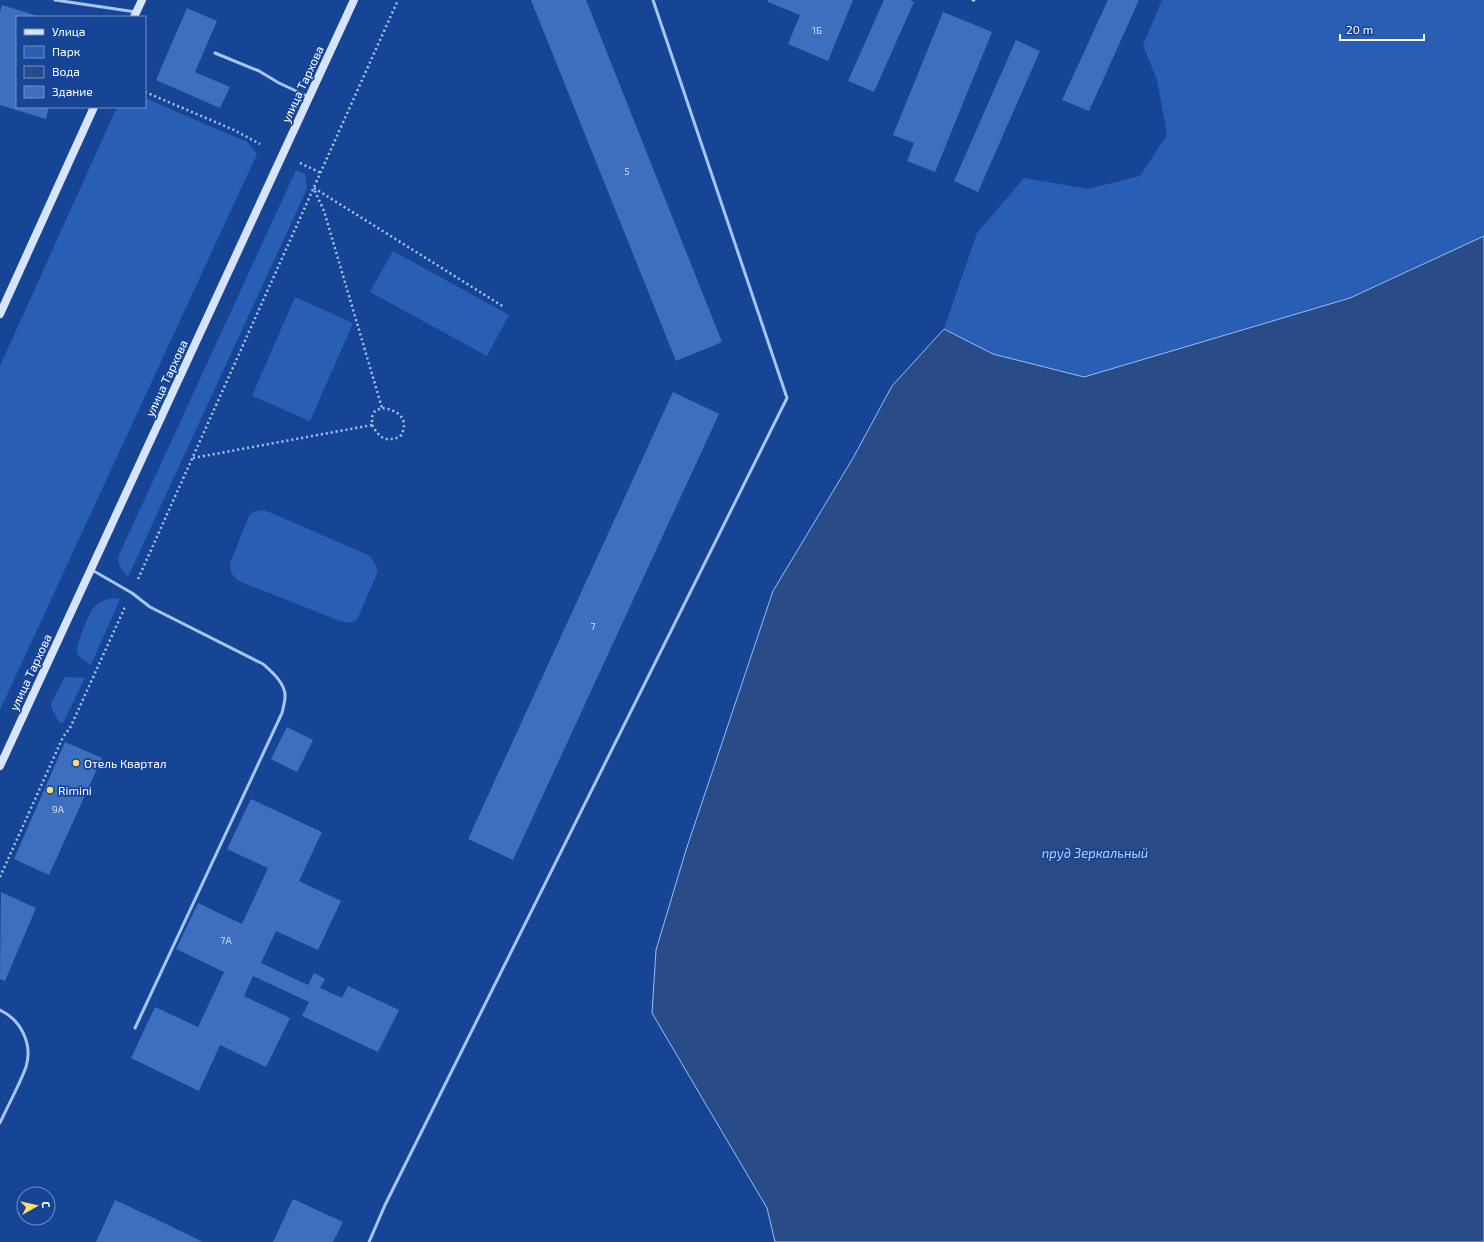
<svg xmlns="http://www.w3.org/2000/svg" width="1484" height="1242" font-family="'Exo 2',sans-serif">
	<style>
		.green { fill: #295eb5 }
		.water { fill: #294c88; stroke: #9abef4 }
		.building { fill: #3e6fbe }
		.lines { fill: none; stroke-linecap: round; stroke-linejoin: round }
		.path { stroke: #a8c4f1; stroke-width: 2.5; stroke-dasharray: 2 3; stroke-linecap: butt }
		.service { stroke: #a8c4f1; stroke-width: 3 }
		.secondary { stroke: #d6e4fc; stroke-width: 8 }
		.poi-dot { fill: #ffdd68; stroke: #164596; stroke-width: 1.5 }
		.labels { text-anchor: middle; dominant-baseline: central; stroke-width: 3.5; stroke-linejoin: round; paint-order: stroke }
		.number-label { font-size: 10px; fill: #cfdbef }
		.street-label { font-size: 12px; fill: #fff; stroke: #164596 }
		.poi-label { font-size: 12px; fill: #fff; stroke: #164596; text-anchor: start }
		.water-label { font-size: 13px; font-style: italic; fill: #b4cff8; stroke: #164596 }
	</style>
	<rect width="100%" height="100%" fill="#164596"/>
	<path class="green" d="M1162 0H1484V236L1350 298 1084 377 993 354 944 329 977 233 1024 178 1088 189 1140 176 1167 135 1157 80 1143 45Z
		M145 98 247 142 257 154 0 710V366L117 107H145Z
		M296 170 305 174 307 189 128 577C122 570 117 565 119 555Z
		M393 251 509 315 487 356 370 292Z
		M295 297 353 323 310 421 252 396Z
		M262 510 269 512 368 555 373 560 378 571 357 620C351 623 347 623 340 621L241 582C233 577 230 573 230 563L249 516 253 512Z
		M113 598 120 599 91 665C86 662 79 658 77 653 75 646 89 613 94 607 99 602 106 599 113 598Z
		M65 677 85 678 63 723 59 722 51 707 52 701Z"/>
	<path class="water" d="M1484 236V1242H775L767 1208 652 1013 656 950 686 850 773 591 853 458 892 386 944 329 993 354 1084 377 1350 298Z"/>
	<path class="building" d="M531 0H586L722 342 676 361Z
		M768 0H853L828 61 788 44 800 15 768 2Z
		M884 0H910L914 2 874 92 848 81Z
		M1108 0H1139L1089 111 1062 100Z
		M2 5 41 17H17V107H49L46 119 0 105V12Z
		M187 8 217 21 195 72 230 87 220 108 156 80Z
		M943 12 992 32 935 172 907 161 914 143 893 135Z
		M1016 40 1040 51 978 192 954 181Z
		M673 392 719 414 513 860 468 839Z
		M287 727 313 740 297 772 271 759Z
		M65 742 102 758 49 875 14 859Z
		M251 799 322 832 299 881 341 901 318 950 276 931 261 963 308 985 314 973 325 979 320 988 342 998 348 986 399 1010 378 1052 302 1016 309 1002 253 976 244 996 290 1018 266 1067 220 1045 199 1091 131 1058 155 1007 198 1027 224 972 176 949 198 903 242 924 268 868 227 849Z
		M1 892 36 908 5 981 0 979Z
		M293 1199 343 1222 333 1242H273Z
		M115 1200 162 1222 203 1242H96Z"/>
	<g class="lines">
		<path class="path" d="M145 92 234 130 260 144
			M300 163 321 173
			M314 188 504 307
			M372 425C380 438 384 442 400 437 410 421 400 410 382 408
			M193 458 372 425V417L375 411 382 408 324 211 314 189
			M138 579 398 0
			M0 877 63 737 70 728 125 607"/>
		<path class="service" d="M55 0 136 12
			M973 0H974
			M215 53 259 71 279 83 309 97
			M92 570 132 593 150 607 263 664C272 672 286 684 285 697 285 702 283 708 282 713L135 1028
			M0 1010C21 1020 33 1044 26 1067 19 1086 8 1105 0 1123
			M369 1242 385 1205 787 398 653 0"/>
		<path class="secondary" d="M134 17 142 0
			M0 314 94 107
			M0 766 354 0"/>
	</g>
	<g class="poi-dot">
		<circle cx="76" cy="763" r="4"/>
		<circle cx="50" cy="790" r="4"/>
	</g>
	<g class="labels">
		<g class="number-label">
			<text x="817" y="30">1Б</text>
			<text x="627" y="171">5</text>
			<text x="593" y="626">7</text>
			<text x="58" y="809">9А</text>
			<text x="226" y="940">7А</text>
		</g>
		<g class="street-label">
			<text transform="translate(302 84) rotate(-65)">улица Тархова</text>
			<text transform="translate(166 378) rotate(-65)">улица Тархова</text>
			<text transform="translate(30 672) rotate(-65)">улица Тархова</text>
		</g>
		<g class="poi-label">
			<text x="84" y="763">Отель Квартал</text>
			<text x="58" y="790">Rimini</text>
		</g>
		<g class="water-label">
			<text x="1095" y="853">пруд Зеркальный</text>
		</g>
	</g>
	<rect x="16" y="16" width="130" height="92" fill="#164596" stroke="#738fc0"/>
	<rect x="24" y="29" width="20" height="6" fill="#d6e4fc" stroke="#738fc0"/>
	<text x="52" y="36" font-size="12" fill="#ffffff">Улица</text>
	<rect x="24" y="46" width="20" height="12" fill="#295eb5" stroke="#738fc0"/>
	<text x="52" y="56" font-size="12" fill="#ffffff">Парк</text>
	<rect x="24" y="66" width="20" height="12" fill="#294c88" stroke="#738fc0"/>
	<text x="52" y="76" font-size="12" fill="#ffffff">Вода</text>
	<rect x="24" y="86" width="20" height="12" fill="#3e6fbe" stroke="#738fc0"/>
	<text x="52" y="96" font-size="12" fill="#ffffff">Здание</text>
	<g transform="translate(36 1206) rotate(82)"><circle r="19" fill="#164596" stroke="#738fc0"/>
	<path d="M0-3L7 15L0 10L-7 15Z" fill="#ffdd68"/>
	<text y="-6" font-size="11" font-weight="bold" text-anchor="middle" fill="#ffffff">С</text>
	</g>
	<path d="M1340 34v6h84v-6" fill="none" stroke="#ffffff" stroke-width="2"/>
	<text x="1346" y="34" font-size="12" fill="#ffffff" stroke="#164596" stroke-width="3" paint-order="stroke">20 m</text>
</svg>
